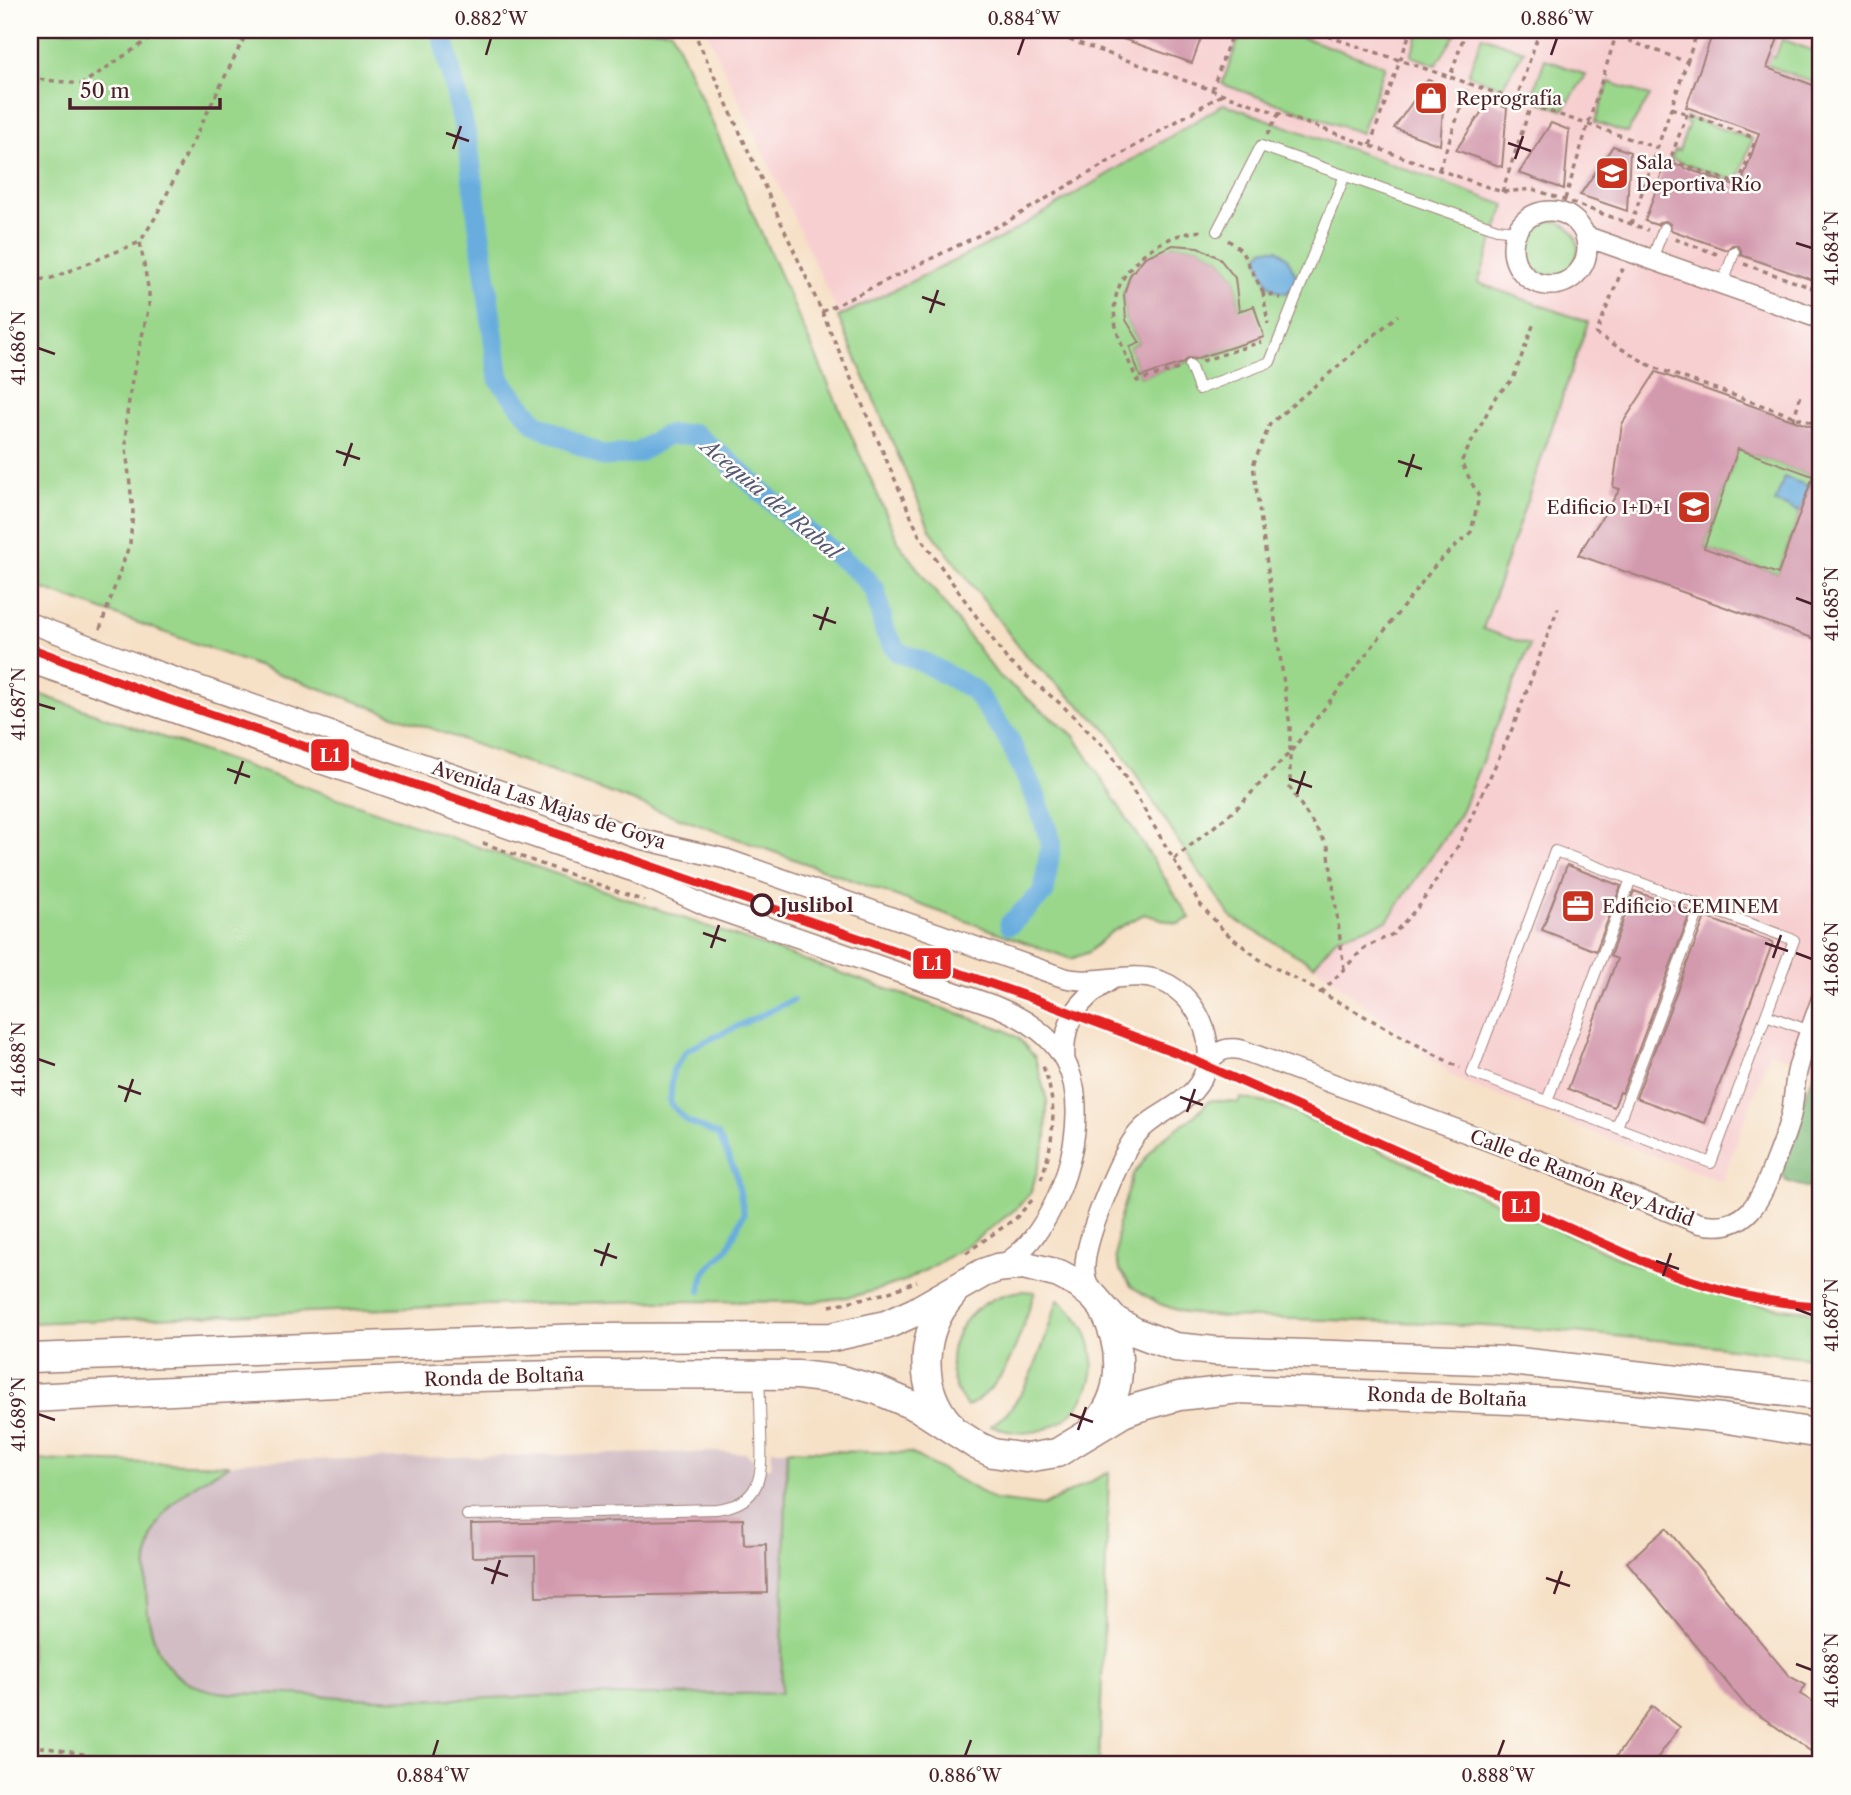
<svg xmlns="http://www.w3.org/2000/svg" width="1851" height="1795" font-family="'Libre Caslon Text',serif">
	<style>
		.built { fill: #f7cfd0 }
		.industrial { fill: #d2bdc5 }
		.green { fill: #9ad78b; stroke: #727b5b; stroke-width: 2; fill-rule: evenodd }
		.forest { fill: #7bb877; stroke: #626c51; stroke-width: 2 }
		.water { fill: #69adde; stroke: #5a6684; stroke-width: 2 }
		.lines { fill: none; stroke-linecap: round; stroke-linejoin: round }
		.stream { stroke: #69adde; stroke-width: 6 }
		.canal { stroke: #69adde; stroke-width: 21 }
		.building { fill: #d39aae; fill-rule: evenodd }
		.lane-casing { stroke: #a08078; stroke-width: 12 }
		.street-casing { stroke: #a08078; stroke-width: 22 }
		.secondary-casing { stroke: #a08078; stroke-width: 31 }
		.path { stroke: #a08078; stroke-width: 3.5; stroke-dasharray: 5 5; stroke-linecap: butt }
		.lane { stroke: #fff; stroke-width: 10 }
		.street { stroke: #fff; stroke-width: 19 }
		.secondary { stroke: #fff; stroke-width: 28 }
		.tram-1-casing { stroke: #fdfcf7; stroke-width: 14 }
		.tram-1 { stroke: #e52422; stroke-width: 9 }
		.ticks { fill: none; stroke: #4a1f2b; stroke-width: 2.5 }
		.stop-dot { fill: #fdfcf7; stroke: #4a1f2b; stroke-width: 3.5 }
		.labels { text-anchor: middle; dominant-baseline: central; stroke-width: 5; stroke-linejoin: round; paint-order: stroke }
		.poi-label { font-size: 19px; fill: #4a1f2b; stroke: #fdfcf7; text-anchor: start }
		.street-label { font-size: 19px; fill: #4a1f2b; stroke: #fdfcf7 }
		.stop-label { font-size: 19px; font-weight: bold; fill: #4a1f2b; stroke: #fdfcf7; text-anchor: start }
		.water-label { font-size: 21px; font-style: italic; fill: #565873; stroke: #fdfcf7 }
		.line-badge { stroke: #fdfcf7; stroke-width: 2.5 }
		.badge-label { font-size: 19px; text-anchor: middle; font-weight: bold; fill: #fff }
		.neatline { fill: none; stroke: #4a1f2b; stroke-width: 2.5 }
		.ticks-label { font-size: 18px; text-anchor: middle; fill: #4a1f2b }
	</style>
	<rect width="100%" height="100%" fill="#fdfcf7"/>
	<filter id="ink" filterUnits="userSpaceOnUse"><feTurbulence type="fractalNoise" baseFrequency=".0143" numOctaves="2"/><feDisplacementMap in="SourceGraphic" scale="14" xChannelSelector="R" yChannelSelector="G"/><feConvolveMatrix kernelMatrix="1 2 1 2 8 2 1 2 1" color-interpolation-filters="sRGB"/></filter>
	<filter id="wash" filterUnits="userSpaceOnUse"><feTurbulence type="fractalNoise" baseFrequency=".00686" numOctaves="4" result="noise"/><feDisplacementMap in="SourceGraphic" scale="28" xChannelSelector="R" yChannelSelector="G"/><feGaussianBlur stdDeviation="1.57" result="paint"/><feColorMatrix in="noise" values="0 0 0 0 0 0 0 0 0 0 0 0 0 0 0 0 0 1.4 0 .05"/><feComposite in="paint" operator="in"/></filter>
	<g filter="url(#wash)">
		<rect width="100%" height="100%" fill="#f6e0c6"/>
		<path class="built" d="M706 30H1821V1070L1770 1052 1722 1181 1596 1134 1459 1080 1314 965 1232 918 1184 850 1109 732 1026 656 931 531 829 293Z"/>
		<path class="industrial" d="M772 1450H787L781 1693 380 1699 285 1693H223L201 1688 181 1679 167 1663 153 1636 146 1584 147 1561 154 1532 161 1517 178 1497 201 1479 230 1465 249 1461 716 1452 746 1453 754 1460V1467H771Z"/>
		<path class="green" d="M30 30H671L900 545 997 674 1074 736 1190 918 1178 924 1144 914 1111 932 1089 952 1071 959 30 584Z
			M1242 30H1281L1385 66 1361 133 1222 84Z
			M1420 30H1458L1436 65 1411 56Z
			M1482 36 1524 51 1502 87 1468 75Z
			M1715 36 1775 58 1782 39 1821 54V85L1712 45Z
			M1545 59 1586 75 1563 110 1531 99Z
			M1609 82 1650 96 1627 133 1595 122Z
			M1224 104 1505 205 1478 283 1588 322 1483 629 1530 645 1460 814 1387 921 1337 937 1314 965 1232 918 1184 850 1109 732 1026 656 931 531 838 317 1007 235ZM1173 245 1198 247 1219 258 1235 278 1239 311 1263 337 1140 377 1130 347 1140 343 1126 320 1124 294 1130 275Z
			M1686 117 1752 139 1737 182 1671 159 1675 150 1679 151 1689 123 1685 122Z
			M1524 248a27 27 0 1 1 54 0a27 27 0 1 1-54 0Z
			M1738 449 1813 476 1778 574 1704 548Z
			M30 691 1005 1030 1018 1038 1035 1057 1047 1101 1046 1140 1031 1192 1017 1208 972 1242 937 1264 907 1280 880 1289 854 1296 812 1302 654 1301 487 1305 30 1323Z
			M1241 1098 1276 1105C1368 1144 1458 1186 1549 1226 1637 1266 1723 1307 1821 1312V1359L1697 1344 1552 1330 1428 1323 1224 1317 1186 1313 1160 1304 1132 1287 1119 1269 1116 1257 1118 1224 1133 1175 1159 1141 1193 1117 1209 1101 1214 1100 1239 1103Z
			M1022 1291 1035 1292C1018 1337 1011 1382 967 1407 929 1357 963 1297 1022 1291Z
			M1058 1300C1133 1353 1076 1460 991 1426 1032 1398 1042 1344 1058 1300Z
			M787 1450 911 1453 995 1500 1043 1506 1109 1472 1099 1765H30V1460L230 1465C177 1492 146 1517 146 1580 146 1614 152 1661 184 1680 215 1699 254 1692 288 1694 318 1695 348 1698 378 1699 434 1701 491 1698 547 1696 625 1695 703 1695 781 1693Z"/>
		<path class="forest" d="M1816 1068 1821 1070V1192L1786 1181 1779 1166Z"/>
		<path class="water" d="M1264 249H1278L1287 258 1296 275 1294 286 1287 293C1267 294 1262 272 1258 256Z
			M1784 477 1809 486 1800 512 1775 503Z"/>
		<g class="lines">
			<path class="stream" d="M700 1291 704 1273 728 1248 744 1213 736 1173 718 1135 687 1121 670 1103 673 1070 687 1050 793 1000"/>
			<path class="canal" d="M441 30 468 144 499 379 536 424 603 456 637 453 665 436 694 434 729 462 797 524 860 573 875 590 885 632 898 652 925 663 974 690 1008 738 1035 795 1051 842 1044 892 1010 924"/>
		</g>
		<g id="blocks">
			<path class="building" d="M1103 30H1204L1192 63 1103 32Z
				M1714 30H1781L1767 68 1821 88V283L1741 255V250L1737 245H1732L1727 250 1671 230 1670 224 1666 221 1660 222 1657 225 1645 221 1666 161 1740 188 1759 133 1686 107Z
				M1428 80 1445 86 1440 145 1394 128Z
				M1489 101 1507 108 1502 167 1456 150Z
				M1551 123 1569 130 1564 189 1519 173Z
				M1613 146 1630 152 1627 211 1580 195Z
				M1173 245 1198 247 1219 258 1235 278 1239 311 1254 306 1264 337 1195 359 1188 358 1183 363 1140 377 1130 347 1140 343 1126 320 1124 294 1130 275 1145 257Z
				M1656 372 1821 430V641L1578 555 1620 489 1613 487 1622 424ZM1738 449 1813 476 1778 574 1704 548Z
				M1567 865 1621 886 1596 951 1542 930Z
				M1634 891 1691 911 1622 1093 1620 1092 1614 1107 1568 1089 1617 959 1610 956Z
				M1705 917 1773 942 1705 1123 1636 1098Z
				M743 1519 744 1545 766 1544 767 1593 536 1597 535 1556 472 1557 471 1524Z
				M1666 1528 1789 1676 1806 1685 1800 1694 1821 1707V1737L1812 1752 1746 1706 1627 1562Z
				M1652 1706 1680 1727 1652 1765H1610Z"/>
		</g>
	</g>
	<g filter="url(#ink)">
		<use href="#blocks" fill-opacity="0" stroke="#a08078" stroke-width="2"/>
		<g class="lines">
			<g class="lane-casing">
				<path id="lane" d="M1217 231 1261 146 1497 229 1516 231
					M1652 259 1664 228
					M1723 284 1734 252
					M1190 365 1199 389 1270 362 1345 175
					M1555 851 1794 940 1711 1163 1472 1073Z
					M1766 1015 1810 1031
					M1547 1101 1631 879
					M1617 1127 1701 905
					M467 1515 716 1509C765 1504 762 1470 761 1431 760 1413 760 1394 759 1376"/>
			</g>
			<g class="street-casing">
				<path id="street" d="M1513 248a37 37 0 1 1 74 0a37 37 0 1 1-74 0Z
					M1585 236 1821 319
					M30 623 151 669 640 839 726 859 1062 977C1094 987 1129 969 1161 981 1202 997 1225 1056 1193 1091 1178 1108 1153 1115 1138 1133 1120 1154 1086 1237 1085 1265 1084 1276 1087 1285 1092 1295
					M30 663 631 871 707 906 995 1006C1022 1017 1051 1035 1065 1061 1096 1118 1058 1237 1000 1266
					M1065 1061C1062 1021 1078 1000 1111 980
					M1206 1066C1215 1052 1225 1046 1242 1050L1510 1149 1698 1223C1747 1235 1761 1200 1775 1161 1781 1146 1787 1131 1791 1115 1794 1101 1794 1086 1797 1072 1803 1047 1813 1024 1821 1000"/>
			</g>
			<g class="secondary-casing">
				<path id="secondary" d="M30 1358 584 1338 832 1337 886 1325 915 1312 983 1273 997 1268 1023 1265 1059 1274 1078 1284 1093 1296 1113 1319 1135 1332 1175 1347 1215 1351 1510 1361 1821 1396
					M30 1398 437 1378 596 1374 798 1375 841 1380 877 1390 919 1408 976 1445 993 1453 1026 1458 1057 1453 1123 1413 1136 1408 1179 1396 1239 1389 1559 1402 1722 1418 1821 1434
					M949 1424C917 1387 920 1331 952 1295
					M1093 1428C1125 1396 1124 1348 1104 1310"/>
			</g>
			<path class="path" d="M693 30 822 312 920 537 1008 661 1062 705 1112 755 1200 904 1225 932 1259 959 1460 1068
				M1041 30 1502 192 1533 189 1648 230
				M1309 30 1450 77
				M1466 30 1450 77 1516 100
				M1540 30 1516 100 1657 148
				M1600 30 1687 62 1631 224
				M1687 62 1698 30
				M30 80 37 79 82 84 163 30
				M1212 90 1233 30
				M1671 108 1755 138
				M1687 114 1670 160 1738 184 1756 139
				M1267 135 1279 113
				M1370 145 1411 30
				M1439 170 1469 84
				M1502 192 1531 105
				M1565 199 1616 35
				M1675 239 1717 254
				M1228 240 1241 250 1263 292 1281 298
				M1744 264 1821 291
				M1624 271 1622 270 1596 334 1653 367 1821 426
				M30 281 52 278 140 242
				M1263 292 1268 324
				M822 312 1008 221 1223 94
				M1202 361 1261 342
				M1178 369 1137 381C1130 362 1117 340 1115 320 1108 271 1158 233 1203 231
				M1793 420 1802 392
				M100 629 130 543 133 512 126 448V421L132 380 149 306V293L140 242 155 218 248 30
				M483 843 644 901
				M1174 859 1236 809 1292 750 1437 563 1471 532 1479 497 1461 462 1496 396 1513 379 1534 323
				M1344 969 1328 847 1290 788V726L1253 465 1270 424 1398 315
				M1321 993 1364 948 1393 934 1420 905 1458 846 1513 727 1558 608
				M1041 1179C1055 1140 1058 1102 1042 1064
				M966 1253 1016 1218 1033 1199
				M830 1306 887 1293 917 1281
				M30 1745 83 1754 114 1765"/>
			<use href="#lane" class="lane"/>
			<use href="#street" class="street"/>
			<use href="#secondary" class="secondary"/>
			<g class="tram-1-casing">
				<path id="tram-1" d="M30 648 144 691 1029 997 1180 1054 1672 1274C1721 1291 1769 1304 1821 1306"/>
			</g>
			<use href="#tram-1" class="tram-1"/>
		</g>
	</g>
	<path class="ticks" d="M486 55 491 38M1018 55 1024 38M1551 55 1557 38M446 133 469 141M1508 143 1531 151M453 149 461 126M1515 159 1523 136M1796 243 1812 248M922 297 945 305M930 313 938 290M38 348 55 354M336 451 360 459M1398 461 1422 469M344 466 352 443M1406 477 1414 454M1796 598 1812 604M813 615 836 623M820 630 828 607M38 704 55 709M227 769 250 777M1289 779 1312 787M235 784 243 761M1297 794 1305 771M703 933 726 941M1765 943 1788 951M711 948 719 925M1796 953 1812 959M1773 958 1781 935M38 1059 55 1065M118 1086 141 1094M1180 1097 1203 1105M125 1102 133 1079M1187 1112 1195 1089M594 1250 617 1258M1656 1261 1679 1269M601 1266 609 1243M1663 1276 1671 1253M1796 1309 1812 1315M38 1414 55 1420M1070 1414 1093 1422M1078 1430 1086 1407M484 1568 508 1576M1546 1578 1570 1586M492 1584 500 1560M1554 1594 1562 1571M1796 1664 1812 1670M433 1756 438 1740M965 1756 971 1740M1498 1756 1504 1740"/>
	<defs>
		<g id="shop-square" transform="scale(1.75)"><rect x="-9" y="-9" width="18" height="18" rx="4" fill="#c8321e" stroke="#fdfcf7"/><path d="M-5-2.5h2.3a2.7 3.5 0 0 1 5.4 0H5L5.5 6h-11ZM-1.5-2.5h3a1.5 2.3 0 0 0-3 0Z" fill="#fff"/></g>
		<g id="university-square" transform="scale(1.75)"><rect x="-9" y="-9" width="18" height="18" rx="4" fill="#c8321e" stroke="#fdfcf7"/><path d="M0-5L7-2L0 1L-7-2ZM-4 1L0 2.5L4 1V4Q0 6-4 4Z" fill="#fff"/></g>
		<g id="office-square" transform="scale(1.75)"><rect x="-9" y="-9" width="18" height="18" rx="4" fill="#c8321e" stroke="#fdfcf7"/><path d="M-6-3h4V-5.5h4V-3h4V5H-6ZM-1-4.5V-3h2v-1.5ZM-6 0V1H6V0Z" fill="#fff"/></g>
	</defs>
	<g fill-rule="evenodd">
		<use href="#shop-square" x="1431" y="98"/>
		<use href="#university-square" x="1612" y="173"/>
		<use href="#university-square" x="1694" y="507"/>
		<use href="#office-square" x="1578" y="906"/>
	</g>
	<circle class="stop-dot" cx="762" cy="905" r="10"/>
	<g class="labels">
		<g class="poi-label">
			<text x="1456" y="98">Reprografía</text>
			<text x="1636" y="162">Sala<tspan x="1636" dy="22">Deportiva Río</tspan></text>
			<text x="1670" y="507" text-anchor="end">Edificio I+D+I</text>
			<text x="1602" y="906">Edificio CEMINEM</text>
		</g>
		<g class="street-label">
			<text transform="translate(549 805) rotate(18)">Avenida Las Majas de Goya</text>
			<text transform="translate(1582 1178) rotate(21)">Calle de Ramón Rey Ardid</text>
			<text transform="translate(504 1377) rotate(-2)">Ronda de Boltaña</text>
			<text transform="translate(1447 1397) rotate(2)">Ronda de Boltaña</text>
		</g>
		<g class="stop-label">
			<text x="780" y="905">Juslibol</text>
		</g>
		<g class="water-label">
			<text transform="translate(771 499) rotate(40)">Acequia del Rabal</text>
		</g>
	</g>
	<g class="line-badge">
		<rect x="310" y="738" width="40" height="34" rx="7" fill="#e52422"/>
		<rect x="912" y="947" width="40" height="33" rx="7" fill="#e52422"/>
		<rect x="1501" y="1190" width="40" height="33" rx="7" fill="#e52422"/>
	</g>
	<g class="badge-label">
		<text x="330" y="762">L1</text>
		<text x="932" y="970">L1</text>
		<text x="1521" y="1213">L1</text>
	</g>
	<rect width="1851" height="1795" fill="none" stroke="#fdfcf7" stroke-width="77"/>
	<path d="M70 98v10h150v-10" fill="none" stroke="#4a1f2b" stroke-width="3.5"/>
	<text x="80" y="98" font-size="21" fill="#4a1f2b" stroke="#fdfcf7" stroke-width="5" paint-order="stroke">50 m</text>
	<rect x="38" y="38" width="1774" height="1718" class="neatline"/>
	<g class="ticks-label">
		<text x="491" y="25">0.882°W</text>
		<text x="1024" y="25">0.884°W</text>
		<text x="1557" y="25">0.886°W</text>
		<text transform="translate(1832 248) rotate(-90)" y="6">41.684°N</text>
		<text transform="translate(19 348) rotate(-90)" y="6">41.686°N</text>
		<text transform="translate(1832 604) rotate(-90)" y="6">41.685°N</text>
		<text transform="translate(19 704) rotate(-90)" y="6">41.687°N</text>
		<text transform="translate(1832 959) rotate(-90)" y="6">41.686°N</text>
		<text transform="translate(19 1059) rotate(-90)" y="6">41.688°N</text>
		<text transform="translate(1832 1315) rotate(-90)" y="6">41.687°N</text>
		<text transform="translate(19 1414) rotate(-90)" y="6">41.689°N</text>
		<text transform="translate(1832 1670) rotate(-90)" y="6">41.688°N</text>
		<text x="433" y="1782">0.884°W</text>
		<text x="965" y="1782">0.886°W</text>
		<text x="1498" y="1782">0.888°W</text>
	</g>
</svg>
